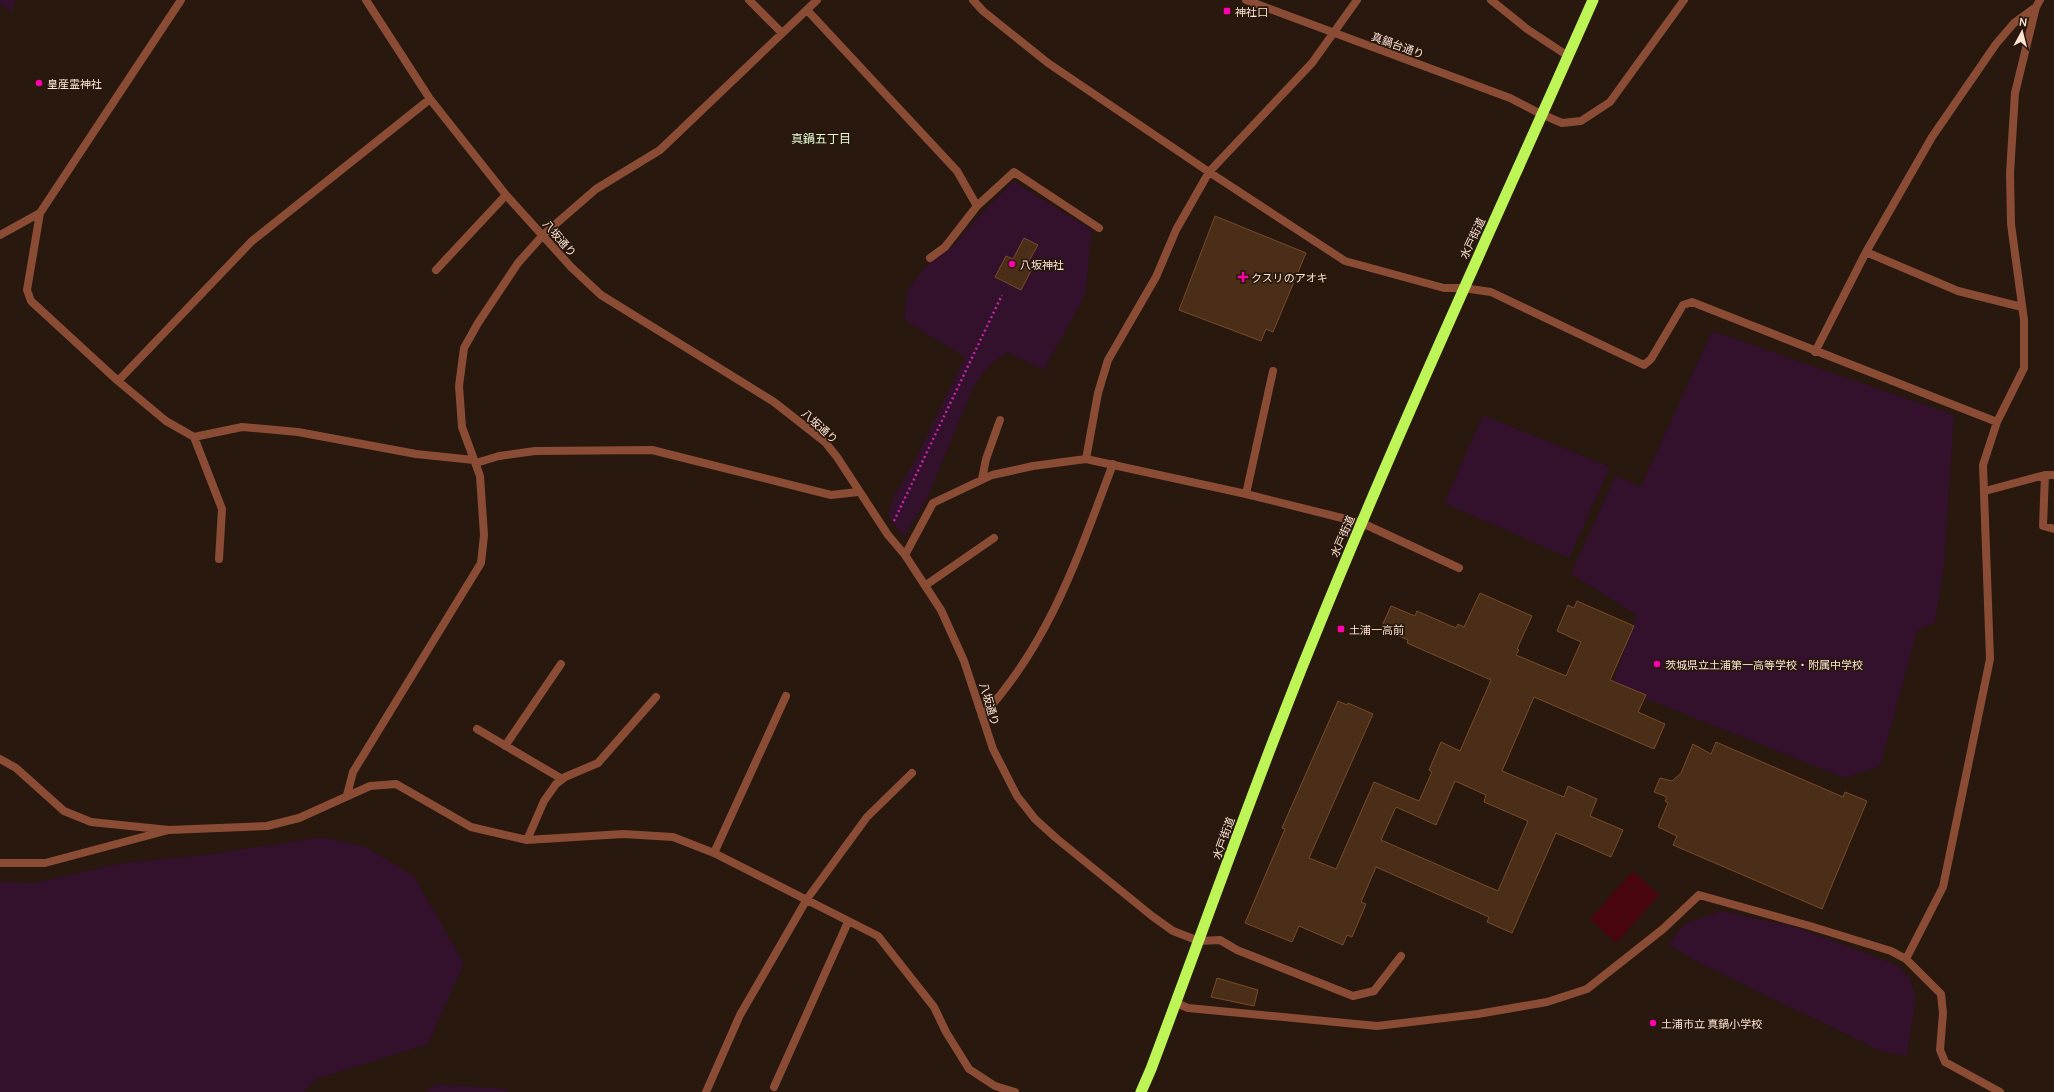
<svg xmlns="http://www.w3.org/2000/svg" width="2054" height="1092" font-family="Manrope,'Noto Sans JP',sans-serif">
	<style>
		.green { fill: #33102c }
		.water { fill: #49060f }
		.building { fill: #4b2e18; stroke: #794b28; fill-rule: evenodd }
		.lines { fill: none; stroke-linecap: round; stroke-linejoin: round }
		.path { stroke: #c325a7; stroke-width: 2.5; stroke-dasharray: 2 3; stroke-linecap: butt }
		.service { stroke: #8b4c35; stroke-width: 8 }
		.minor { stroke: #8b4c35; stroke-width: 8 }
		.tertiary { stroke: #8b4c35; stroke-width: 8 }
		.trunk { stroke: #bdf456; stroke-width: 11 }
		.poi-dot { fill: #ff01aa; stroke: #28180e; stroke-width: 1.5 }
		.labels { text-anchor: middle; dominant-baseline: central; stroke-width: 3.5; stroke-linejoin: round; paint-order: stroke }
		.poi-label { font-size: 11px; fill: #ffe4d5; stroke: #28180e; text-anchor: start }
		.street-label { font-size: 11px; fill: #ffe4d5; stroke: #28180e }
		.neighbourhood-label { font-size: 12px; fill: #e7ffd7; stroke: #28180e }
	</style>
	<rect width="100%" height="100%" fill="#28180e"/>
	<path class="green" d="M0 0H15L13 12 0 5Z
		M1013 181 1092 230 1085 295 1044 370 1007 352 990 365 974 386 928 496 904 537 888 516 894 495 915 460 965 357 904 320 908 289 926 266 952 247 977 218Z
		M1712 331 1954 415 1944 564 1935 622 1917 631 1880 766 1845 778 1612 685 1637 615 1571 574 1615 476 1641 486Z
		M1483 415 1610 467 1569 558 1444 503Z
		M322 837 366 847 414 876 464 963 428 1044 317 1079 304 1092H0V882L33 883 123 863 205 855Z
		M1721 911 1796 927 1897 965 1910 978 1916 997 1907 1056 1883 1052 1701 964 1668 944 1686 923Z
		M436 1084 505 1089 509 1092H425Z"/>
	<path class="water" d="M1633 871 1659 895 1616 943 1590 919Z"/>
	<path class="building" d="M1215 216 1306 253 1273 332 1266 329 1261 341 1179 310Z
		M1024 238 1038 245 1026 266 1032 269 1021 290 995 277 1006 256 1013 259Z
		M1480 593 1532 616 1517 649 1519 650 1516 655 1566 676 1581 642 1557 631 1568 605 1574 608 1577 601 1634 626 1610 680 1646 695 1638 712 1665 724 1654 749 1534 697 1502 771 1564 797 1568 786 1597 799 1590 816 1623 830 1611 857 1556 833 1512 933 1487 922 1489 917 1376 867 1361 902 1366 904 1352 937 1347 935 1343 945 1299 926 1292 942 1245 923 1285 829 1282 828 1338 701 1347 705 1348 703 1373 714 1309 858 1336 869 1374 782 1419 801 1432 772 1429 770 1441 742 1460 751 1491 680 1407 643 1408 640 1381 628 1391 606 1415 616 1417 611 1456 628 1458 624 1464 627ZM1455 781 1486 795 1484 802 1528 821 1498 891 1381 840 1396 807 1436 825Z
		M1716 742 1843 797 1845 792 1867 801 1822 909 1673 845 1677 836 1658 827 1668 803 1665 801 1667 797 1654 792 1660 778 1672 781 1681 773 1693 744 1711 754Z
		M1217 978 1258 990 1254 1006 1211 997Z"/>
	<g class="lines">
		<path class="path" d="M894 521 1002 295"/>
		<path class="service" d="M476 463 499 456 535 451 652 450 831 495 858 492
			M1362 523 1459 568
			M982 716C1050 643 1078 556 1113 464
			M1199 941 1220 940 1237 950 1353 996 1374 991 1401 956"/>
		<path class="minor" d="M366 0 430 99 506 195 571 267 601 295 774 402 825 442 837 457 888 535 905 555 941 610 964 661 993 749 1017 796 1035 819 1056 838 1152 916 1173 931 1199 941
			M749 0 782 33
			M973 0 983 11 1048 63 1209 172 1345 261 1444 288H1463L1491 292 1644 365 1651 359 1683 305 1692 302 1997 422
			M1491 0 1527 29 1568 56
			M807 10 957 171 977 206 1014 172 1099 228
			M1541 114 1562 123 1581 121 1610 102 1684 0
			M40 213 27 290 31 301 118 381 252 241 430 99
			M0 235 40 213 181 0
			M1866 252 1958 291 2022 307
			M930 258 945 247 977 206
			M436 270 506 195
			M1815 352 1866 252 1932 137 1996 44 2014 23 2036 7
			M118 381 166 421 194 437 242 427 298 432 416 454 474 460
			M194 437 222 509 219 559
			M1086 459 1098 393 1108 360 1156 277 1176 230 1209 172 1312 63 1357 0
			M2045 475 2043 526 2054 529
			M982 479 986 459 1000 420
			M1985 491 2045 475H2054
			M1246 494 1273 371
			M905 555 933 503 992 475 1033 466 1086 459 1246 494 1362 523
			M926 585 994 538
			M477 729 562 779
			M505 746 561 664
			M0 759 16 768 64 811 91 822 169 830 267 826 299 818 370 786 396 784 471 827 527 840 623 834 673 837 714 853 878 936 934 1007 946 1032 969 1069 995 1086 1015 1092
			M347 795 353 772 481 563 484 535 480 476 462 427 459 386 464 348 478 323 518 263 543 235 596 189 660 150 817 0
			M527 840 544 801 556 784 565 777 598 763 656 697
			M714 853 786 696
			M0 863H45L165 831
			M1906 959 1943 887 1990 659 1983 465 1997 422 2024 368V320L2011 224 2010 173 2015 93 2036 7 2040 0
			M1176 1003 1188 1008 1377 1026 1478 1014 1547 1002 1587 989 1663 929 1699 895 1810 926 1891 951 1906 959 1941 994 1943 1013 1940 1050 1945 1062 2000 1092
			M774 1087 848 922
			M706 1092 740 1015 807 899 867 817 912 773"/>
		<path class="tertiary" d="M1246 0 1510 98 1541 114"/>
		<path class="trunk" d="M1141 1092 1151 1069C1204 928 1254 785 1311 645 1399 427 1498 215 1593 0"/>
	</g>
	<g class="poi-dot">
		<rect x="1223" y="7" width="8" height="8" rx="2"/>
		<circle cx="39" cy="83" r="4"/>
		<circle cx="1012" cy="264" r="4"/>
		<path d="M1241 271h4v4h4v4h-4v4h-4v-4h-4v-4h4z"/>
		<rect x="1337" y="625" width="8" height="8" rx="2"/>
		<circle cx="1657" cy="664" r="4"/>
		<circle cx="1653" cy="1023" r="4"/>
	</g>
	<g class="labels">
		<g class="poi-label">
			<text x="1235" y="11">神社口</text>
			<text x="47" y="83">皇産霊神社</text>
			<text x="1020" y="264">八坂神社</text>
			<text x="1251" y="277">クスリのアオキ</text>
			<text x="1349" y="629">土浦一高前</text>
			<text x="1665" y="664">茨城県立土浦第一高等学校・附属中学校</text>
			<text x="1661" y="1023">土浦市立 真鍋小学校</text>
		</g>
		<g class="street-label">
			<text transform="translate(1398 45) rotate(20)">真鍋台通り</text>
			<text transform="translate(560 238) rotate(49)">八坂通り</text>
			<text transform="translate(1472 238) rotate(-65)">水戸街道</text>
			<text transform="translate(820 426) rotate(42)">八坂通り</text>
			<text transform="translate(1342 536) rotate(-67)">水戸街道</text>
			<text transform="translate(990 704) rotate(74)">八坂通り</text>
			<text transform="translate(1223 838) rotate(-70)">水戸街道</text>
		</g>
		<g class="neighbourhood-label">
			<text x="821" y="138">真鍋五丁目</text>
		</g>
	</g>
	<g transform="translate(2022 32) rotate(7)" stroke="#28180e" stroke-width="3" paint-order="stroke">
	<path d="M0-3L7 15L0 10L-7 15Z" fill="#ffe4d5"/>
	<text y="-6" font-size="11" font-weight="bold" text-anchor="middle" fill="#ffe4d5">N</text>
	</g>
</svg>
